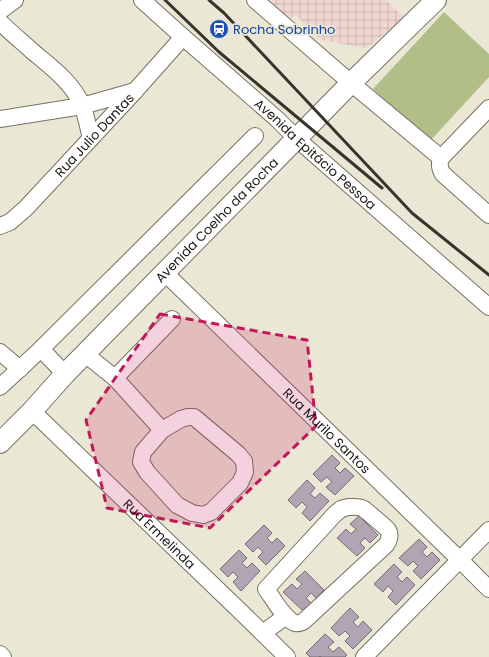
<svg xmlns="http://www.w3.org/2000/svg" width="489" height="657" font-family="Poppins,sans-serif">
	<style>
		.industrial { fill: url(#industrial-grid) }
		.pitch { fill: #b1be88 }
		.building { fill: #b1a5b4; stroke: #756a78 }
		.lines { fill: none; stroke-linecap: round; stroke-linejoin: round }
		.minor-casing { stroke: #757262; stroke-width: 18 }
		.major-casing { stroke: #757262; stroke-width: 22 }
		.minor { stroke: #fff; stroke-width: 16 }
		.major { stroke: #fff; stroke-width: 20 }
		.rail { stroke: #36342c; stroke-width: 3 }
		.marked { fill: #c2185b; fill-opacity: 0.2; stroke: #c2185b; stroke-width: 3; stroke-dasharray: 8 5; stroke-linejoin: round }
		.labels { text-anchor: middle; dominant-baseline: central; stroke-width: 3.5; stroke-linejoin: round; paint-order: stroke }
		.transit-label { font-size: 13px; fill: #164399; stroke: #ebe7d5; text-anchor: start }
		.street-label { font-size: 13px; fill: #1a1812; stroke: #ebe7d5 }
	</style>
	<defs>
		<pattern id="industrial-grid" width="8" height="8" patternUnits="userSpaceOnUse"><rect width="8" height="8" fill="#f0d6d1"/><path d="M0 4h8M4 0v8" fill="none" stroke="#cdb7b2"/></pattern>
	</defs>
	<rect width="100%" height="100%" fill="#ebe7d5"/>
	<path class="industrial" d="M270 0H386L405 18 366 48 321 40 306 26 295 14 290 20Z"/>
	<path class="pitch" d="M444 12 489 54V77L430 141 373 89Z"/>
	<path class="building" d="M332 455 340 463 335 468 340 473 345 468 354 476 335 495 326 487 332 482 327 477 321 482 313 474Z
		M307 480 315 488 310 494 315 498 320 493 329 501 310 521 302 513 307 507 302 502 296 508 288 500Z
		M359 516 378 535 370 543 365 538 360 543 365 548 357 556 337 538 346 529 351 534 356 529 350 524Z
		M264 525 272 533 267 538 272 543 277 538 285 546 266 565 258 557 263 552 258 547 253 552 245 544Z
		M419 539 427 547 422 552 427 557 432 552 440 560 421 579 413 571 418 566 413 561 408 566 399 558Z
		M239 550 247 558 242 563 247 568 252 563 260 571 241 591 233 582 238 577 233 572 228 577 220 569Z
		M394 564 402 572 397 577 402 582 407 577 415 585 396 605 388 597 393 591 388 586 383 592 374 584Z
		M305 571 324 590 316 598 311 593 306 598 311 603 303 611 283 592 292 584 297 589 302 584 296 579Z
		M350 608 359 617 353 622 358 627 363 621 372 630 353 649 345 641 350 636 345 631 339 636 331 628Z
		M325 634 334 642 328 647 333 652 339 647 347 655 345 657H321L320 656 319 657H310L306 653Z"/>
	<g class="lines">
		<g class="minor-casing">
			<g id="minor">
				<path id="s1" d="M142 0 183 37 277 119 297 139 489 307"/>
				<path d="M255 0 351 83 441 158"/>
				<path d="M0 11 15 0"/>
				<path d="M0 22C10 32 21 41 32 51 51 67 72 82 82 105 86 115 88 127 91 138"/>
				<path d="M0 119 82 106 135 91"/>
				<path d="M441 158C439 164 439 168 443 174L489 215"/>
				<path d="M441 158 489 108"/>
				<path id="s2" d="M0 226 10 222 26 208 135 91 183 37"/>
				<path id="s3" d="M165 273 460 560 489 589"/>
				<path d="M0 352 20 369"/>
				<path d="M85 354 115 378 162 430"/>
				<path d="M65 374 41 349 255 136"/>
				<path d="M115 378 172 319"/>
				<path d="M0 387 41 349"/>
				<path id="s4" d="M32 411 241 612 287 657"/>
				<path d="M188 417H194L238 454 244 461 245 472 240 483 211 512 203 515 192 513 177 505 147 472 141 462 143 452 162 430 181 419Z"/>
				<path d="M348 507C353 507 359 506 364 509 366 511 387 528 388 530 391 535 389 541 386 545L304 621C301 623 299 624 295 623 284 619 273 598 266 589L335 514 341 509Z"/>
				<path d="M263 633 286 616"/>
				<path d="M0 654 3 657"/>
				<path d="M364 657 489 530"/>
			</g>
		</g>
		<g class="major-casing">
			<g id="major">
				<path id="s5" d="M0 443 32 411 65 374 351 83 436 0"/>
			</g>
		</g>
		<use href="#minor" class="minor"/>
		<use href="#major" class="major"/>
		<path class="rail" d="M165 0 219 52 382 188
			M209 0 224 13 412 213 489 275"/>
	</g>
	<path class="marked" d="M160 314 307 340 316 426 210 528 107 508 86 420Z"/>
	<defs>
		<g id="station-disc" transform="scale(1)"><circle r="9.5" fill="#1a4fb4" stroke="#ebe7d5"/><path d="M-3-6H3Q5-6 5-4V2Q5 4 3 4L4.5 6H3L1.5 4h-3L-3 6H-4.5L-3 4Q-5 4-5 2V-4Q-5-6-3-6ZM-3.5-4v3h7v-3ZM-3.5 1v1.5H-2V1ZM2 1v1.5H3.5V1Z" fill="#fff"/></g>
	</defs>
	<g fill-rule="evenodd">
		<use href="#station-disc" x="219" y="29"/>
	</g>
	<g class="labels">
		<g class="transit-label">
			<text x="233" y="29">Rocha Sobrinho</text>
		</g>
		<g class="street-label">
			<text stroke="none"><textPath href="#s2" startOffset="132">Rua Julio Dantas</textPath></text>
			<text stroke="none"><textPath href="#s1" startOffset="232">Avenida Epitácio Pessoa</textPath></text>
			<text stroke="none"><textPath href="#s5" startOffset="311">Avenida Coelho da Rocha</textPath></text>
			<text stroke="none"><textPath href="#s3" startOffset="226">Rua Murilo Santos</textPath></text>
			<text stroke="none"><textPath href="#s4" startOffset="177">Rua Ermelinda</textPath></text>
		</g>
	</g>
</svg>
